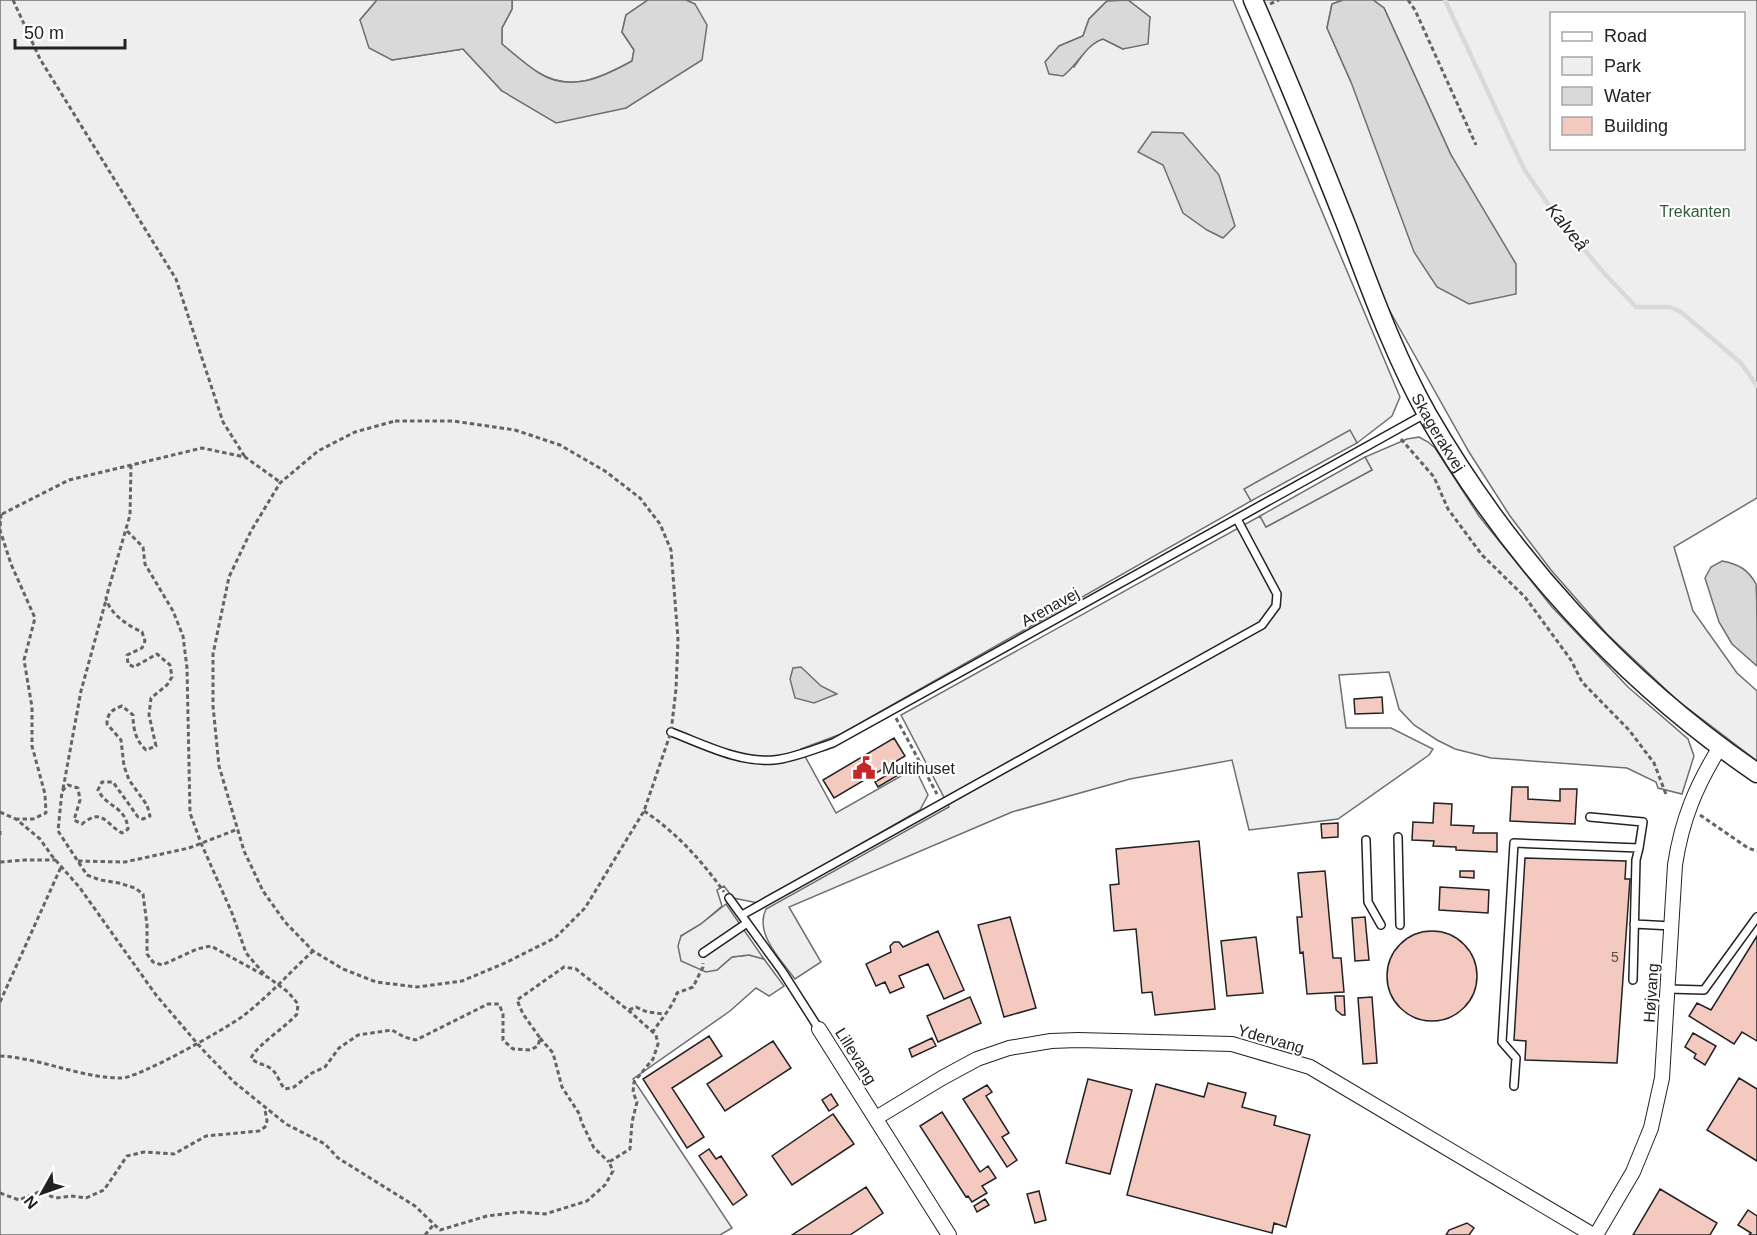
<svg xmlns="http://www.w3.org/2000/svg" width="1757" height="1235" font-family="Arial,sans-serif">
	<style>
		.green { fill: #eee; stroke: #6f6f6f; stroke-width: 1.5; fill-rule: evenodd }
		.parking { fill: #ededed; stroke: #6f6f6f; stroke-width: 1.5 }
		.water { fill: #d9d9d9; stroke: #6f6f6f; stroke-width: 1.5 }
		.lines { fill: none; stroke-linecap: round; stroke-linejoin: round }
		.stream { stroke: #d9d9d9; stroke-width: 4.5 }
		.building { fill: #f3c9c0; stroke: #222; stroke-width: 1.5 }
		.lane-casing { stroke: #222; stroke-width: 10 }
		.street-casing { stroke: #222; stroke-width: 16 }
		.secondary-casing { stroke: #222; stroke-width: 21 }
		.path { stroke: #646464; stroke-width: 3; stroke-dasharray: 4.5 3; stroke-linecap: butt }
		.lane { stroke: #fff; stroke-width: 7 }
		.street { stroke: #fff; stroke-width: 14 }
		.secondary { stroke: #fff; stroke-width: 18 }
		.labels { text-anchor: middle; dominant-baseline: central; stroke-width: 4.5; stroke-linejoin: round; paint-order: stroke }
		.number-label { font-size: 14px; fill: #564c4a }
		.park-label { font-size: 16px; fill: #2f5e38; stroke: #fff }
		.street-label { font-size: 16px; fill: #222; stroke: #fff }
		.poi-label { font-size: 16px; fill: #222; stroke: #fff; text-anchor: start }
		.water-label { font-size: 18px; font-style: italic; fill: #222; stroke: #fff }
	</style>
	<rect width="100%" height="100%" fill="#fff"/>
	<path class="green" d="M0 0H377L360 20 392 60 463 49 502 91 626 108 695 4 686 0H1122L1107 1 1089 19 1083 36 1059 46 1074 67 1091 43 1103 39 1123 49 1150 17 1128 0H1233L1400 397 1392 416 1357 443 1350 431 1245 489 1251 501 841 734 801 749 836 813 915 768 928 795 920 810 758 903 733 898 724 886 717 890 722 906 701 924 681 936 717 970 732 957 749 955 764 959 784 986 769 996 756 988 730 1011 633 1079 732 1228 720 1235H0Z
		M512 0H648L626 15 622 32 634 50 632 61C603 77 571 93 539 73 526 65 514 54 502 44V28L512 9Z
		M1261 0H1343L1332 4 1327 28 1351 82 1467 184 1451 155 1384 8 1373 0H1757V498L1674 547 1693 611 1737 673 1757 691V761L1677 700 1607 634 1551 570 1510 516 1469 452 1382 297 1282 45ZM1552 14H1744V148H1552Z
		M1419 437 1428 442 1435 448 1479 516 1552 607 1628 687 1688 739 1694 756 1682 794 1658 788 1656 782 1627 768 1491 758 1455 749 1437 740 1414 725 1399 709 1389 672 1339 675 1346 728H1391L1433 749 1429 755 1338 819 1249 830 1232 760 1130 779 1012 812 789 907 821 962 795 979C781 960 754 933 766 909L949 807 901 715 1260 516 1266 527 1372 470 1365 457 1407 439Z"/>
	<path class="parking" d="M1350 430 1357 443 1251 501 1244 489Z
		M1365 457 1372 470 1266 527 1260 516Z
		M726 904 764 959 749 955 732 957 717 970 706 972 681 961 678 946 681 936 701 924Z"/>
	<path class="water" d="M377 0H512V9L502 28V44C514 54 526 65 539 73 571 93 603 77 632 61L634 50 622 32 626 15 648 0H686L695 4 707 25 702 60 626 108 556 123 502 91 463 49 392 60 369 48 360 20Z
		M1128 0 1150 17 1148 44 1123 49 1103 39C1085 45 1079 64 1063 76L1049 74 1045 62 1059 46 1083 36 1089 19 1107 1Z
		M1343 0H1373L1384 8 1451 155 1516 264V294L1469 304 1437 287 1414 252 1351 82 1327 28 1332 4Z
		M1152 132 1183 133 1219 175 1235 226 1223 238 1207 230 1183 213 1163 165 1138 152Z
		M1722 561C1738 564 1748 569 1756 584 1757 592 1757 652 1757 666L1732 644 1719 622 1705 578 1711 567Z
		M801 667 821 686 837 694 814 703 795 698 790 679 793 668Z"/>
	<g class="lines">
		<path class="stream" d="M1445 0 1524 169 1559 220 1604 273 1636 307H1670L1681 312 1741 363 1757 386"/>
	</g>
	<path class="building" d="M1382 697 1383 713 1355 714 1354 699Z
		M894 738 905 756 834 798 823 780Z
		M907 763 910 768 878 787 875 782Z
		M1512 787H1528V799L1560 801V789H1577L1575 824 1510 821Z
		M1434 803 1452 804 1451 825 1474 826 1473 833H1497V852L1456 850V847L1433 846 1434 841 1412 840 1413 822 1433 823Z
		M1338 823V837L1322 838 1321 824Z
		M1199 841 1215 1009 1155 1015 1152 992 1142 993 1136 929 1114 931 1110 885 1119 884 1116 849Z
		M1525 858 1626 861 1625 879H1630L1617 1063 1525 1060 1526 1041 1514 1040Z
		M1325 871 1333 958H1341L1344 992 1307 994 1303 952 1300 953 1297 917H1302L1298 873Z
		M1460 871H1474V878L1460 877Z
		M1440 887 1489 890 1488 913 1439 910Z
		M1010 917 1036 1008 1004 1017 978 925Z
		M1365 917 1369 960 1355 961 1352 918Z
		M938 931 964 990 944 999 928 964 899 976 904 987 890 993 885 982 876 986 866 964 891 952 890 946 894 942H899L903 947Z
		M1387 976a45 45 0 1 1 90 0a45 45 0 1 1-90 0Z
		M1757 936V1041L1742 1032 1734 1044 1689 1016 1697 1003 1711 1010Z
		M1256 937 1263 993 1227 996 1221 941Z
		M1335 996H1344L1345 1015H1342L1336 1010Z
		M970 997 981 1023 938 1042 927 1016Z
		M1372 997 1377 1063 1363 1064 1358 998Z
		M1693 1033 1716 1046 1705 1065 1694 1058 1696 1054 1685 1047Z
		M709 1036 722 1056 672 1088 704 1137 687 1148 643 1079Z
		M932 1038 936 1046 912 1057 909 1049Z
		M773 1041 791 1068 725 1111 707 1084Z
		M1739 1078 1757 1089V1161L1707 1130Z
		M1088 1079 1132 1090 1110 1174 1066 1163Z
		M1208 1083 1246 1093 1242 1107 1276 1116 1274 1125 1310 1135 1286 1227 1274 1223 1272 1233 1127 1195 1156 1084 1204 1097Z
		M987 1085 992 1092 986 1096 1009 1133 1002 1137 1017 1160 1007 1167 963 1099Z
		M831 1094 838 1105 829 1111 822 1100Z
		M942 1112 980 1172 988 1166 996 1178 982 1186 987 1193 972 1202 968 1196 966 1197 920 1126Z
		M833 1114 854 1144 792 1185 772 1156Z
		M709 1149 716 1159 721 1156 747 1195 733 1205 699 1156Z
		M866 1187 883 1213 850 1235H792Z
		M1660 1189 1717 1223 1710 1235H1633Z
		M1039 1191 1046 1220 1035 1223 1027 1194Z
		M985 1199 989 1205 977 1212 974 1206Z
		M1748 1210 1757 1216V1235H1749L1751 1233 1738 1225Z
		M1467 1223 1474 1228 1469 1235H1446L1449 1230Z"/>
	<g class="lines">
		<g class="lane-casing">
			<path id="lane" d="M671 732C703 744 739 763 774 760 794 758 815 749 833 743L1425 414
				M1398 837 1400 925
				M1366 840 1368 902 1381 925
				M729 898 782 971 819 1029
				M742 915 1262 625 1276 606 1277 594 1237 519
				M1634 924 1672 926
				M703 953 747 923
				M1633 980 1636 860 1639 848
				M1668 989 1704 990 1757 917
				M1514 1086 1516 1058 1502 1042 1514 843 1639 848 1643 822 1590 817"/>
		</g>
		<g class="street-casing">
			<path id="street" d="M819 1029 949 1235
				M876 1118 942 1078 977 1059 1009 1048 1051 1041 1078 1040 1232 1044 1310 1067 1593 1235
				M1596 1235 1633 1172 1651 1128 1662 1078 1675 865C1682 819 1696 786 1720 747"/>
		</g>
		<g class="secondary-casing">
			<g id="secondary">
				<path id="s1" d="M1253 0C1286 75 1317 151 1347 227 1371 290 1394 355 1427 414 1508 555 1622 681 1757 773"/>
			</g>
		</g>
		<path class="path" d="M13 0 40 59 176 279 223 422 245 457
			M1408 0 1415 10 1476 145
			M1270 4 1279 0
			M395 421H453L515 430 560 445 605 471 640 498 660 524 671 550 678 639 676 689 671 732 644 811 585 908 555 938 505 963 462 981 417 987 376 982 343 969 313 951 285 922 263 891 244 851 219 766 213 706V654L229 577 251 531 280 483 318 451 355 432Z
			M1401 439 1434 477 1448 509 1482 555 1525 597 1571 660 1582 682 1629 730 1654 763 1667 797
			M1 514 0 530 11 564 35 618 24 660 32 707V746L45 794 46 813 33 819H17
			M2 514 69 480 202 448 245 457 280 482
			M127 531 143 547 145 564 173 611 183 636 187 668 190 813 201 843 232 913 246 953 265 975
			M896 718 937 794
			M63 789 81 691 106 600
			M644 811C676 832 702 861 724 892
			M0 812 16 819 40 839 52 856 80 888 156 995 202 1049 234 1082 286 1124 325 1144 338 1158 415 1206 440 1230 487 1216 520 1212 545 1214 587 1201 605 1185 613 1171 609 1162 630 1149 632 1122 637 1102 633 1092 634 1082 653 1059 658 1044 656 1035 628 1010 576 969 564 967 517 1000 523 1014 540 1038 538 1046 530 1050 513 1049 503 1040V1014L499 1004H488L416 1040 404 1037 392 1030 358 1035 339 1048 325 1067 312 1073 294 1087 285 1089C279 1083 278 1073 270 1068 264 1064 257 1064 251 1058 259 1043 285 1028 297 1014L298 1004 288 992 269 978 211 946 197 949 162 965 153 962 147 954V925L143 894 135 888 119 883 100 880 87 875 58 831 62 791 68 785 78 788 80 800 74 820 82 824C103 807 105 824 122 833L128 829C126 806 107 808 98 790L102 782H113L138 817 143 819 150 816 147 805 129 780 124 766 121 740 107 724C107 713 113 709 122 706L133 715C133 729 136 741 146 750L156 746 149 715 151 698 167 685 172 677 170 665 157 654 134 667 128 664 127 655 142 648 145 641 142 632C128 626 109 613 106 598L130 515 131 465
			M1700 815 1748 848 1757 851
			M0 831V835
			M78 861 125 862 189 848 238 829
			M0 862 25 860H56
			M0 1002 61 867
			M629 1010 636 1007 647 1012 664 1014
			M652 1033C661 1019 672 1008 677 993L693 987 703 967V963
			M540 1038 553 1053 562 1087 580 1115 581 1121 594 1148 609 1162
			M0 1056C41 1058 80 1078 121 1078 137 1079 227 1028 243 1016 268 997 290 972 313 951
			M0 1193 19 1200 39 1192 56 1198 71 1196 86 1198 104 1190 127 1156 144 1152 174 1154 206 1136 259 1131 265 1127 267 1121 265 1110
			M425 1235 434 1224"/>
		<use href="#lane" class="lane"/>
		<use href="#street" class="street"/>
		<use href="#secondary" class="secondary"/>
	</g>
	<defs>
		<g id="civic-bare" transform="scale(1.8)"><path d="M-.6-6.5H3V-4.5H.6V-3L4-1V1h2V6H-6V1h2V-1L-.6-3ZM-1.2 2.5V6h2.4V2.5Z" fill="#c62828" stroke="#fff" stroke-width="2.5" paint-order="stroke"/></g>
	</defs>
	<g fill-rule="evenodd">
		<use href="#civic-bare" x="864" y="768"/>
	</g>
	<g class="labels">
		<g class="number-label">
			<text x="1615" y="957">5</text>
		</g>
		<g class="park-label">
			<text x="1695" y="211">Trekanten</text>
		</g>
		<g class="street-label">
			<text stroke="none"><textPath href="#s1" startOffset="471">Skagerakvej</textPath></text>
			<text transform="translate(1050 607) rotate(-29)">Arenavej</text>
			<text transform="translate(1651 993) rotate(-86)">Højvang</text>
			<text transform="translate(1271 1039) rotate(16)">Ydervang</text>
			<text transform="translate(856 1056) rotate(58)">Lillevang</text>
		</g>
		<g class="poi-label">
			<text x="882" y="768">Multihuset</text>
		</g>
		<g class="water-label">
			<text transform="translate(1567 227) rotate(51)">Kalveå</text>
		</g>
	</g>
	<rect x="1550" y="12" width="195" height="138" fill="#ffffff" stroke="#a7a7a7" stroke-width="1.5"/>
	<rect x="1562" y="32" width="30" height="9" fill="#ffffff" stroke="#a7a7a7" stroke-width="1.5"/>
	<text x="1604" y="42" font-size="18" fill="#222222">Road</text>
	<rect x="1562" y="57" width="30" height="18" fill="#eeeeee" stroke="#a7a7a7" stroke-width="1.5"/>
	<text x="1604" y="72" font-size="18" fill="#222222">Park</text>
	<rect x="1562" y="87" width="30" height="18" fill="#d9d9d9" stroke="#a7a7a7" stroke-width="1.5"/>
	<text x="1604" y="102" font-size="18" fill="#222222">Water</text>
	<rect x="1562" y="117" width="30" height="18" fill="#f3c9c0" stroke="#a7a7a7" stroke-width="1.5"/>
	<text x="1604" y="132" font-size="18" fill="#222222">Building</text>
	<g transform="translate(42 1193) rotate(230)" stroke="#ffffff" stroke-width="4.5" paint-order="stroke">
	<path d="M0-4.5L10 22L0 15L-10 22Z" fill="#222222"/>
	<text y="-9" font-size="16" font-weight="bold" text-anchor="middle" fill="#222222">N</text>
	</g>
	<path d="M15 39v9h110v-9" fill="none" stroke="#222222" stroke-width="3"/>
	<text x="24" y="39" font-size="18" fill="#222222" stroke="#ffffff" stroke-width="4.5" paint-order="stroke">50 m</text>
</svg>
